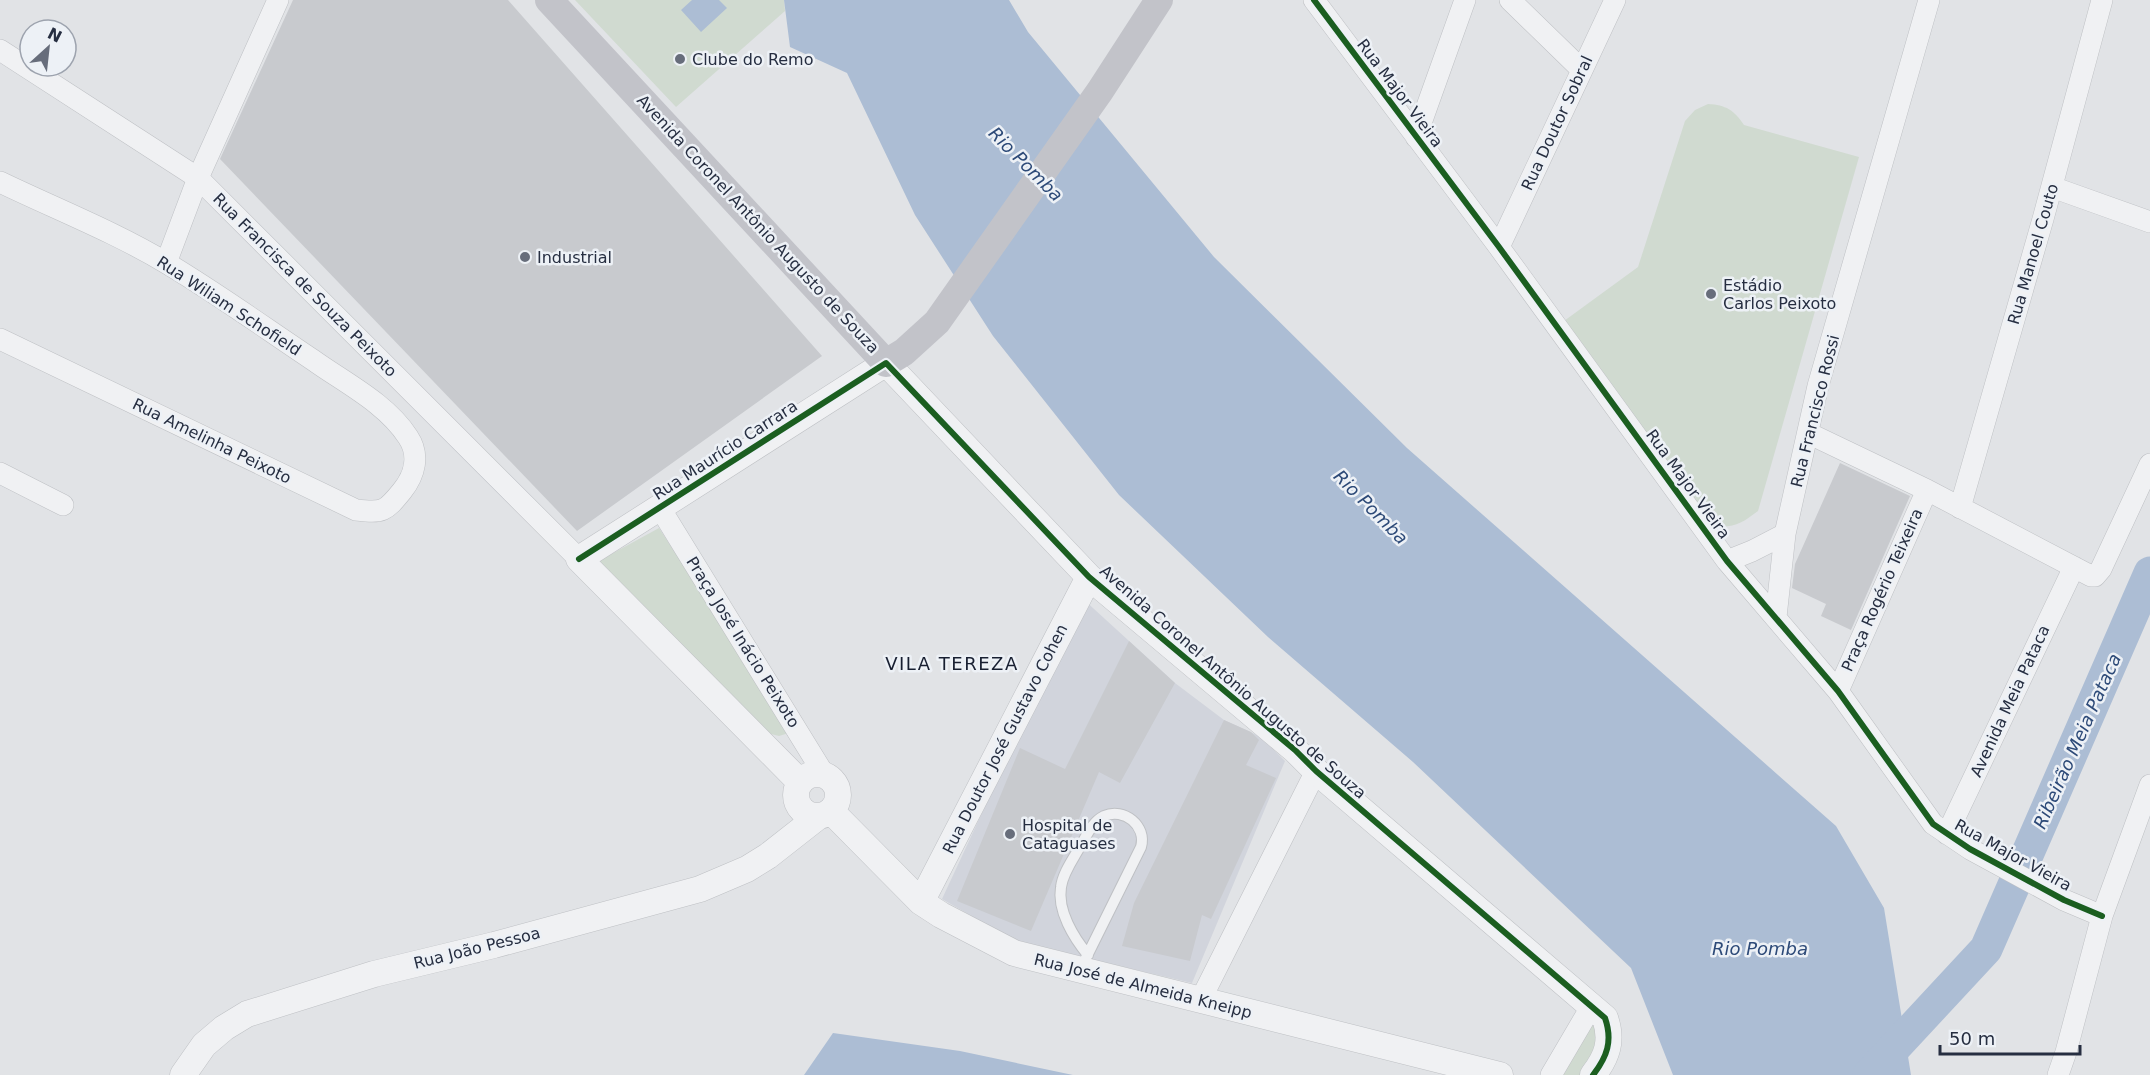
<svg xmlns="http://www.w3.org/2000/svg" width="2150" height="1075" font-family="'DejaVu Sans',sans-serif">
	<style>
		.built { fill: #d1d4dc }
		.green { fill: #d0dad0 }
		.water { fill: #acbdd4 }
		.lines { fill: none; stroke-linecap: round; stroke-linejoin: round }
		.river { stroke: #acbdd4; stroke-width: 33 }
		.building { fill: #c8cace }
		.service-casing { stroke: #bec0c4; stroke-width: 12 }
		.minor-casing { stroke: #bec0c4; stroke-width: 22 }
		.tertiary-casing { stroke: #bec0c4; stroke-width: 27 }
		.service { stroke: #f0f1f3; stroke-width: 10 }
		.minor { stroke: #f0f1f3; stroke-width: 21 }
		.tertiary { stroke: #f0f1f3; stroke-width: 26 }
		.secondary { stroke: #c2c3c9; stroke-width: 28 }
		.cycleway-casing { stroke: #edf1f6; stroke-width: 10 }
		.cycleway { stroke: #1b5e20; stroke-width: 6 }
		.poi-dot { fill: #676d7b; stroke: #edf1f6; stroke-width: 2 }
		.labels { text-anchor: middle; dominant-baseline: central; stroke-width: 5; stroke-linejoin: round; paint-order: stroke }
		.poi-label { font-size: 16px; fill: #262e41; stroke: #edf1f6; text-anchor: start }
		.street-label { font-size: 16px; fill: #262e41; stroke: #edf1f6 }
		.water-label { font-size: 18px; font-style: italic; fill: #2d4a78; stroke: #edf1f6 }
		.neighbourhood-label { font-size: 18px; letter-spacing: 1.5px; fill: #181f31; stroke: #edf1f6 }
	</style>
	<rect width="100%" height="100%" fill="#e1e3e6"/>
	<path class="built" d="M1082 598 1175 683 1224 720 1261 737 1285 761 1192 983 1017 942 942 899Z"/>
	<path class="green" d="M575 0H784L785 11 676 107Z
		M1708 104C1726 105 1734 110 1744 125L1859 157 1758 511C1742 523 1735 528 1714 526L1564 321 1638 267 1685 121 1695 110Z
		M659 528 792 732 779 736 763 732 595 563Z
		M1593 1024 1606 1045 1585 1075H1555L1581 1035Z"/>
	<path class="water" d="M692 0H719L727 8 701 32 681 10Z
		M784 0H1009L1028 32 1214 257 1407 448 1836 826 1884 908 1911 1075H1673L1631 968 1413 762 1268 637 1119 495 993 336 915 215 847 73 790 47Z
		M833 1033 960 1051 1073 1075H804Z"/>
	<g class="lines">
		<path class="river" d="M1869 1075 1986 949 2150 573"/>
	</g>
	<path class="building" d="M293 0H508L822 356 577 531 220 159Z
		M1840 463 1910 496 1851 630 1821 616 1826 604 1792 588 1795 564Z
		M1129 641 1175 683 1120 783 1099 772 1031 931 957 901 1020 748 1065 769Z
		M1224 720 1251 732 1259 740 1246 765 1276 778 1211 919 1202 915 1190 961 1122 946 1134 903Z"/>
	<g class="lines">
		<g class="service-casing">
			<path id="service" d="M1080 970 1141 847C1147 826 1124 807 1104 816 1092 822 1087 835 1081 845 1074 858 1063 872 1061 887 1057 911 1074 938 1088 955"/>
		</g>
		<g class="minor-casing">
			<path id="minor" d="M1314 0 1499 247 1727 561 1838 691 1933 824 1970 849 2064 900 2102 916
				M1510 0 1582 70
				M0 50 198 178 579 559
				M1416 137 1465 0
				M0 182C56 209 115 232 168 264 218 294 265 328 313 360 345 383 386 403 408 437 420 455 415 475 402 491 385 512 383 513 356 510L0 339
				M2052 187 2150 222
				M1499 247 1615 0
				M166 263 198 178 278 0
				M1808 433 1927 490 2091 576H2095L2101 569 2150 464
				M0 473 63 505
				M660 508 825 776
				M1960 508 2043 219 2102 0
				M1727 561 1752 551 1785 534
				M1776 617 1785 534 1818 386 1929 0
				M1838 691 1927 490
				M1947 834 2074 567
				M1200 1001 1316 771
				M1551 1075 1591 1007
				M2058 1075 2066 1052 2102 916 2150 785"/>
		</g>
		<g class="tertiary-casing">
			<path id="tertiary" d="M796 795a21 21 0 1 1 42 0a21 21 0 1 1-42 0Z
				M800 782 579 559 886 363 1089 577 1295 750 1316 771 1605 1018C1613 1041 1607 1057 1593 1075
				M831 811 921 902 941 915 1014 953 1500 1075
				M921 902 1089 577
				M183 1075 204 1045 224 1028 247 1014 374 974 494 945 700 889 747 869 768 856 819 816"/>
		</g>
		<use href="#service" class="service"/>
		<use href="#minor" class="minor"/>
		<use href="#tertiary" class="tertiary"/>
		<path class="secondary" d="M549 0 886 363 904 352 937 322 1100 91 1159 0"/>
		<g class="cycleway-casing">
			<path id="cycleway" d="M1314 0 1499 247 1727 561 1838 691 1933 824 1970 849 2064 900 2102 916
				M579 559 886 363 1089 577 1295 750 1316 771 1605 1018C1613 1041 1607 1057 1593 1075"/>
		</g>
		<use href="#cycleway" class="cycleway"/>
	</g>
	<g class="poi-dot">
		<circle cx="680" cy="59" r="6"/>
		<circle cx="525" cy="257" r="6"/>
		<circle cx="1711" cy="294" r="6"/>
		<circle cx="1010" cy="834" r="6"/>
	</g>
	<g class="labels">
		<g class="poi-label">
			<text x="692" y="59">Clube do Remo</text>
			<text x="537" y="257">Industrial</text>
			<text x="1723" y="285">Estádio<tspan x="1723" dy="18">Carlos Peixoto</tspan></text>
			<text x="1022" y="825">Hospital de<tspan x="1022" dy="18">Cataguases</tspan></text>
		</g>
		<g class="street-label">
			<text transform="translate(1400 93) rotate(53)">Rua Major Vieira</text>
			<text transform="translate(1557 123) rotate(-65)">Rua Doutor Sobral</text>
			<text transform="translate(758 224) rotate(47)">Avenida Coronel Antônio Augusto de Souza</text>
			<text transform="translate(2033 254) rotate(-74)">Rua Manoel Couto</text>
			<text transform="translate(305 285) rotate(45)">Rua Francisca de Souza Peixoto</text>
			<text transform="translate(229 306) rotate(33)">Rua Wiliam Schofield</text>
			<text transform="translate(1815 411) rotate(-76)">Rua Francisco Rossi</text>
			<text transform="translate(212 441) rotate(26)">Rua Amelinha Peixoto</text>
			<text transform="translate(725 450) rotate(-33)">Rua Maurício Carrara</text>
			<text transform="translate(1688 484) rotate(54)">Rua Major Vieira</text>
			<text transform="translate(1882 590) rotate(-66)">Praça Rogério Teixeira</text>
			<text transform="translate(743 642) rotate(58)">Praça José Inácio Peixoto</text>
			<text transform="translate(1233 682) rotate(41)">Avenida Coronel Antônio Augusto de Souza</text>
			<text transform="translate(2010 701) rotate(-65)">Avenida Meia Pataca</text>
			<text transform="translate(1005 739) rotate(-63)">Rua Doutor José Gustavo Cohen</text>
			<text transform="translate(2013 855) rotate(29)">Rua Major Vieira</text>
			<text transform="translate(477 948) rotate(-14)">Rua João Pessoa</text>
			<text transform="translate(1143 986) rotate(14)">Rua José de Almeida Kneipp</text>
		</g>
		<g class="water-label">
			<text transform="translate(1026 164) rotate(45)">Rio Pomba</text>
			<text transform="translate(1371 507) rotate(45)">Rio Pomba</text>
			<text transform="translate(2077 741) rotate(-66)">Ribeirão Meia Pataca</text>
			<text x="1760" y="948">Rio Pomba</text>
		</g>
		<g class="neighbourhood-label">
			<text x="952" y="663">VILA TEREZA</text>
		</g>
	</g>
	<g transform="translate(48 48) rotate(27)"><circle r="28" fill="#edf1f6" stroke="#9da3ae" stroke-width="1.5"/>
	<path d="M0-4.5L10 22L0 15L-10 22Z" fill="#676d7b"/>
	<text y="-9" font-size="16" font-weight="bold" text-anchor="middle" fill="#262e41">N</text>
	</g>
	<path d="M1940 1045v9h140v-9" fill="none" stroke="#262e41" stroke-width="3"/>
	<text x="1949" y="1045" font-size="18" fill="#262e41" stroke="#edf1f6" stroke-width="4.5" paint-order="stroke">50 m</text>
</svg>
